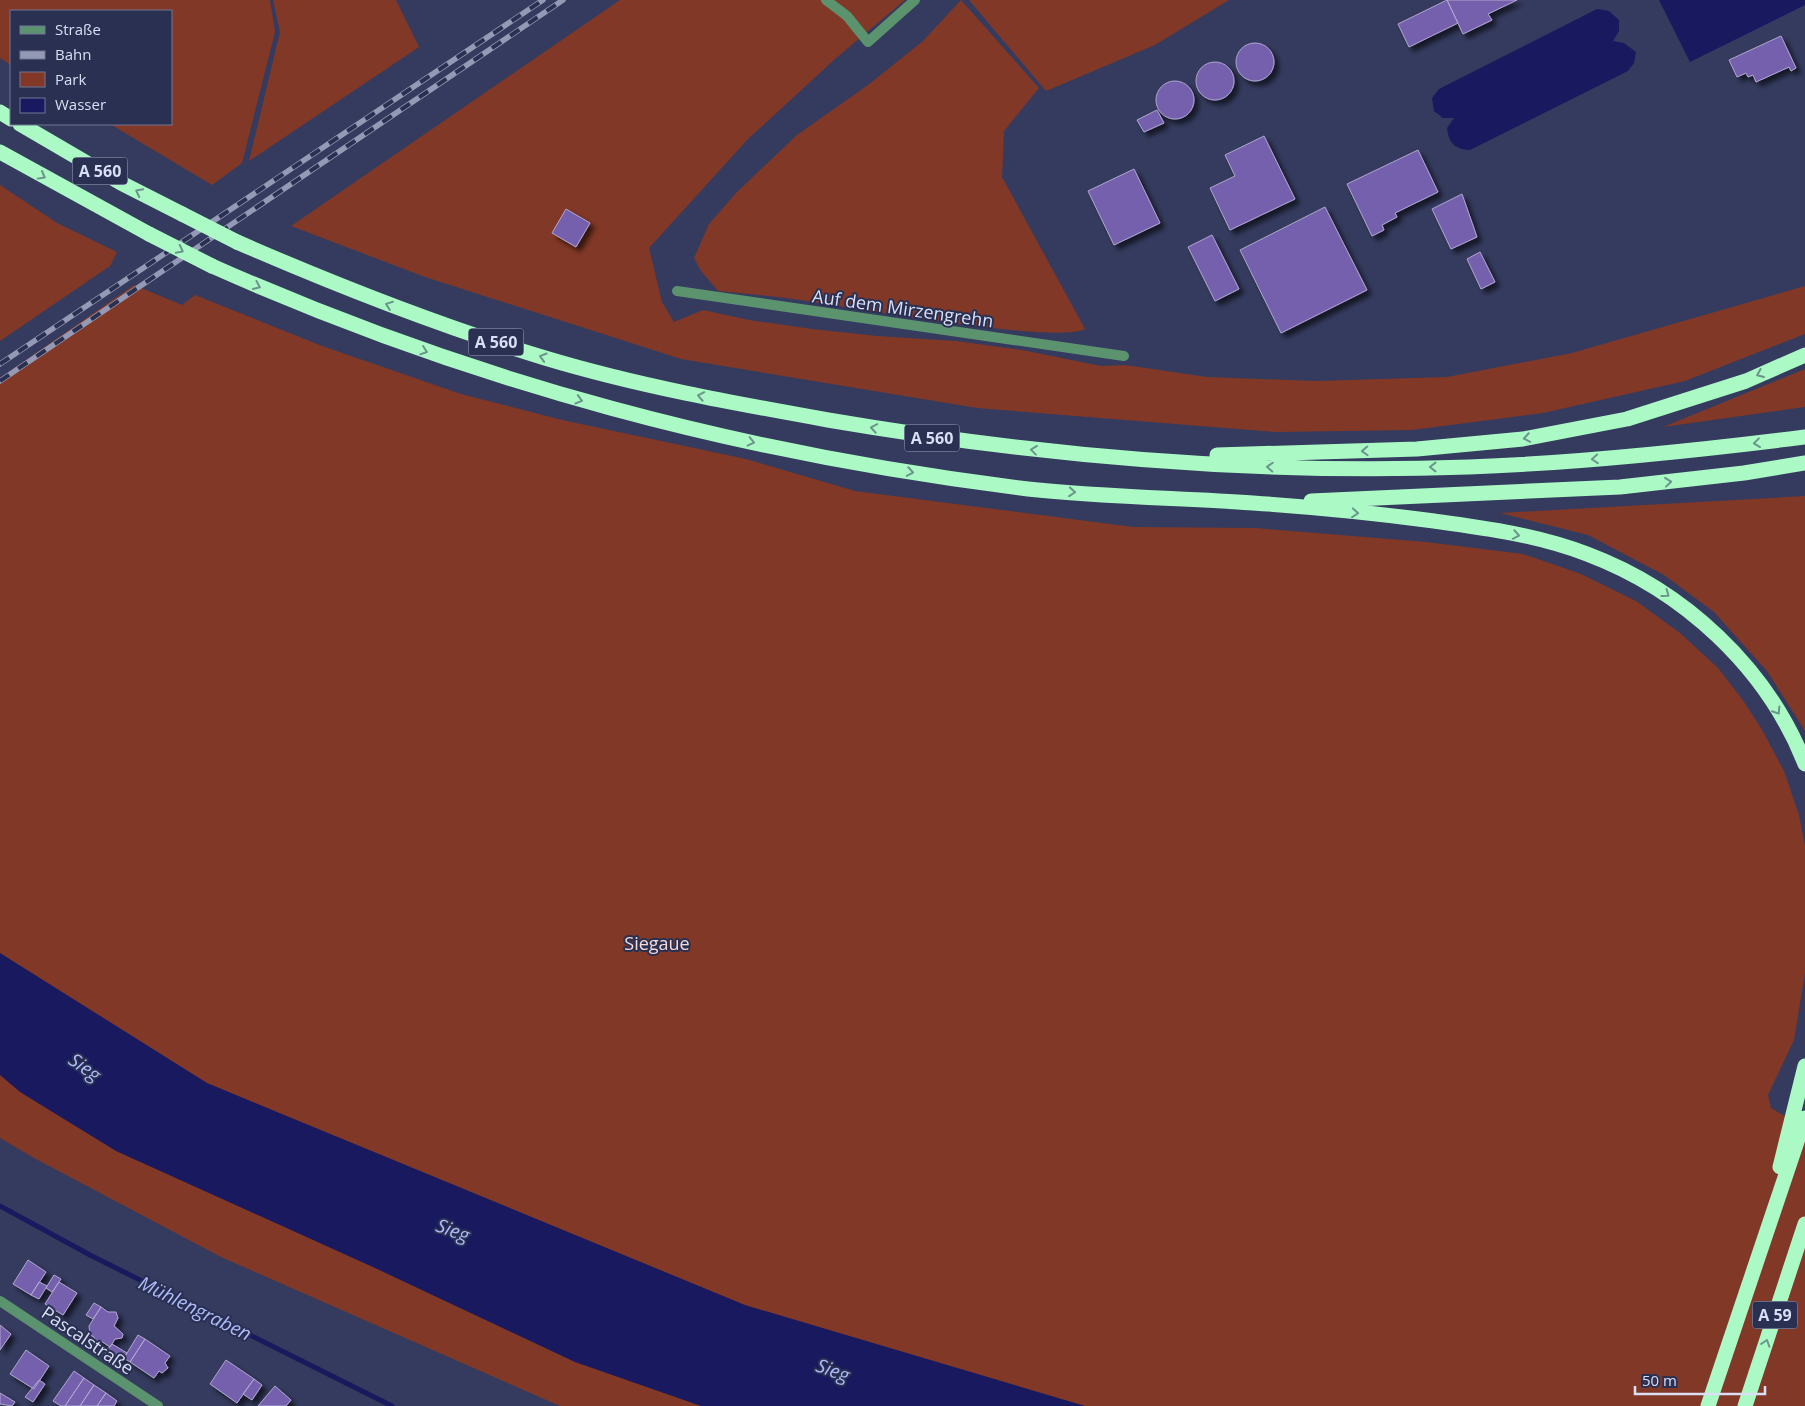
<svg xmlns="http://www.w3.org/2000/svg" width="1805" height="1406" font-family="'Open Sans',sans-serif">
	<style>
		.green { fill: #823826 }
		.water { fill: #18195e }
		.lines { fill: none; stroke-linecap: round; stroke-linejoin: round }
		.stream { stroke: #18195e; stroke-width: 5 }
		.building { fill: #7560ad; stroke: #afa6d0; filter: url(#shadow) }
		.street { stroke: #5c936f; stroke-width: 10 }
		.highway { stroke: #abfac5; stroke-width: 15 }
		.rail-casing { stroke: #949ab5; stroke-width: 5.5 }
		.rail { stroke: #2a3052; stroke-width: 4; stroke-dasharray: 11; stroke-linecap: butt }
		.highway-bridge { stroke: #abfac5; stroke-width: 15 }
		.oneway { stroke: #6a958c }
		.labels { text-anchor: middle; dominant-baseline: central; stroke-width: 4; stroke-linejoin: round; paint-order: stroke }
		.shield { fill: #2a3052; stroke: #a4aac4; stroke-width: 1 }
		.shield-label { font-size: 16px; font-weight: bold; fill: #d9dff5 }
		.street-label { font-size: 18px; fill: #d9dff5; stroke: #2a3052 }
		.park-label { font-size: 18px; fill: #f5dbd5; stroke: #2a3052 }
		.water-label { font-size: 19px; font-style: italic; fill: #aebcfa; stroke: #2a3052 }
	</style>
	<defs>
		<filter id="shadow"><feDropShadow dx="4.5" dy="4.5" stdDeviation="2.5" flood-color="#0009"/></filter>
	</defs>
	<rect width="100%" height="100%" fill="#343b5e"/>
	<path class="green" d="M0 0H270L275 32 242 163 212 185 110 124H171V11H11V65L0 58Z
		M273 0H396L419 47 249 161 280 32Z
		M620 0H905L835 59 748 139 649 248 662 302 674 322 703 310 749 320 812 329 877 336 956 341 1022 350 1101 366 1125 365 1207 377 1316 381 1447 377 1572 353 1805 286V334L1685 381 1543 413 1412 430 1275 432 977 408 681 359 425 277 291 226Z
		M961 0 1039 88 1004 131 1002 177 1085 329C1058 344 855 308 813 302 781 297 750 294 718 291L701 271 694 258 709 224 737 192 797 135 868 85 923 41Z
		M969 0H1229L1155 45 1046 91Z
		M0 185 57 223 117 252 110 266 0 341Z
		M134 285 182 305 195 295 322 346 461 394 562 420 746 459 855 491 1133 527 1255 528 1426 542 1523 554 1581 574 1636 601 1680 633 1718 668 1742 699 1761 728 1784 771 1799 815 1805 846V973L1794 1040 1768 1095 1771 1108 1805 1128V1406H560L221 1257 34 1158 0 1138V378Z
		M1805 369V407L1663 427Z
		M1805 496V731L1767 671 1714 612 1664 575 1588 535 1500 513Z"/>
	<path class="water" d="M1659 0H1805V5L1690 62Z
		M1597 9 1609 11 1619 20V31L1613 41 1624 43 1636 52 1634 63 1628 71 1470 150C1455 149 1449 144 1447 128L1454 118H1443L1434 111 1432 98 1439 89Z
		M0 953 207 1083 745 1305 1085 1406H701L575 1362 375 1268 116 1151 20 1092 0 1075Z"/>
	<g class="lines">
		<path class="stream" d="M0 1206 90 1255 392 1406"/>
	</g>
	<path class="building" d="M1447 0 1458 23 1409 47 1398 24Z
		M1447 0H1517L1488 14 1492 20 1463 34Z
		M1781 36 1796 68 1791 71 1789 67 1756 82 1753 75 1748 77 1746 73 1737 77 1729 60Z
		M1236 62a19 19 0 1 1 38 0a19 19 0 1 1-38 0Z
		M1196 81a19 19 0 1 1 38 0a19 19 0 1 1-38 0Z
		M1156 100a19 19 0 1 1 38 0a19 19 0 1 1-38 0Z
		M1157 110 1164 123 1144 132 1137 120Z
		M1264 136 1295 199 1230 230 1210 188 1235 176 1225 155Z
		M1418 150 1438 192 1395 213 1397 217 1382 225 1384 230 1372 236 1347 184Z
		M1134 169 1160 223 1114 245 1088 191Z
		M1462 194 1477 237 1451 249 1432 209Z
		M1325 207 1367 290 1281 333 1240 250Z
		M566 209 590 223 576 247 552 233Z
		M1212 235 1239 289 1215 301 1188 247Z
		M1480 252 1495 282 1481 289 1467 259Z
		M28 1260 46 1272 31 1295 13 1284Z
		M54 1275 61 1279 52 1292 46 1288Z
		M39 1282 47 1286 39 1299 31 1295Z
		M59 1282 77 1293 63 1315 45 1304Z
		M94 1303 101 1307 93 1319 86 1315Z
		M101 1307 108 1312H116L118 1318 114 1326 123 1334 122 1338 115 1339 110 1347 101 1341 95 1342 94 1337 90 1335 89 1326Z
		M0 1325 11 1334 0 1350Z
		M138 1335 145 1339 130 1362 124 1358Z
		M145 1339 170 1356 165 1363 168 1368 162 1373 159 1371 154 1378 130 1362Z
		M112 1344 127 1353 120 1363 105 1353Z
		M26 1350 49 1366 34 1389 10 1374Z
		M226 1360 254 1379 237 1403 210 1384Z
		M74 1371 84 1378 65 1406H61L53 1401Z
		M84 1378 94 1385 80 1406H65Z
		M254 1379 262 1385 252 1400 243 1394Z
		M39 1380 45 1384 33 1402 25 1397Z
		M94 1385 106 1393 97 1406H80Z
		M275 1386 291 1400 286 1406H258Z
		M0 1393 15 1402 12 1406 0 1404Z
		M106 1393 117 1401 114 1406H97Z"/>
	<g class="lines">
		<path class="street" d="M826 0 847 16 868 42 915 0
			M677 291 1124 356
			M0 1301 158 1406"/>
		<path class="highway" d="M0 112 11 119
			M20 124 121 183 182 214
			M0 152 149 234
			M237 242C338 286 440 326 545 358 638 386 733 403 828 420 1039 456 1254 475 1469 467 1581 463 1693 451 1805 437
			M212 266C475 383 742 454 1028 489 1103 497 1178 498 1253 503 1313 507 1374 513 1434 521 1485 528 1538 535 1587 554 1683 590 1767 667 1805 764
			M1217 455 1417 449 1523 439 1627 419 1746 381 1805 355
			M1311 501 1620 487 1744 473 1805 463
			M1780 1167 1805 1066
			M1708 1406 1805 1118
			M1745 1406 1805 1224"/>
		<g class="rail-casing">
			<path id="rail" d="M0 364 543 0
				M0 381 563 0"/>
		</g>
		<use href="#rail" class="rail"/>
		<path class="highway-bridge" d="M182 214 237 242
			M149 234 212 266"/>
	</g>
	<defs><path id="oneway-chevron" d="M-2-3.5L2.5 0L-2 3.5" fill="none" stroke-width="1.6" stroke-linecap="round" stroke-linejoin="round" transform="scale(1.25)"/></defs>
	<g class="oneway">
		<use href="#oneway-chevron" transform="translate(42 176) rotate(29)"/>
		<use href="#oneway-chevron" transform="translate(139 192) rotate(-153)"/>
		<use href="#oneway-chevron" transform="translate(180 250) rotate(27)"/>
		<use href="#oneway-chevron" transform="translate(257 286) rotate(24)"/>
		<use href="#oneway-chevron" transform="translate(389 305) rotate(-159)"/>
		<use href="#oneway-chevron" transform="translate(424 351) rotate(19)"/>
		<use href="#oneway-chevron" transform="translate(543 357) rotate(-163)"/>
		<use href="#oneway-chevron" transform="translate(1760 374) rotate(157)"/>
		<use href="#oneway-chevron" transform="translate(701 396) rotate(-169)"/>
		<use href="#oneway-chevron" transform="translate(579 400) rotate(16)"/>
		<use href="#oneway-chevron" transform="translate(874 428) rotate(-170)"/>
		<use href="#oneway-chevron" transform="translate(1527 438) rotate(170)"/>
		<use href="#oneway-chevron" transform="translate(751 442) rotate(13)"/>
		<use href="#oneway-chevron" transform="translate(1757 443) rotate(173)"/>
		<use href="#oneway-chevron" transform="translate(1034 450) rotate(-173)"/>
		<use href="#oneway-chevron" transform="translate(1365 451) rotate(178)"/>
		<use href="#oneway-chevron" transform="translate(1595 459) rotate(176)"/>
		<use href="#oneway-chevron" transform="translate(1270 467) rotate(-177)"/>
		<use href="#oneway-chevron" transform="translate(1433 467) rotate(180)"/>
		<use href="#oneway-chevron" transform="translate(910 472) rotate(10)"/>
		<use href="#oneway-chevron" transform="translate(1668 482) rotate(-6)"/>
		<use href="#oneway-chevron" transform="translate(1072 492) rotate(5)"/>
		<use href="#oneway-chevron" transform="translate(1355 513) rotate(5)"/>
		<use href="#oneway-chevron" transform="translate(1516 535) rotate(11)"/>
		<use href="#oneway-chevron" transform="translate(1666 594) rotate(36)"/>
		<use href="#oneway-chevron" transform="translate(1777 711) rotate(58)"/>
		<use href="#oneway-chevron" transform="translate(1766 1343) rotate(-72)"/>
	</g>
	<g class="labels">
		<g class="shield">
			<rect x="72.5" y="157.5" width="55" height="27" rx="4"/>
			<rect x="468.5" y="328.5" width="55" height="27" rx="4"/>
			<rect x="904.5" y="424.5" width="55" height="27" rx="4"/>
			<rect x="1752.5" y="1301.5" width="45" height="27" rx="4"/>
		</g>
		<g class="shield-label">
			<text x="100" y="171">A 560</text>
			<text x="496" y="342">A 560</text>
			<text x="932" y="438">A 560</text>
			<text x="1775" y="1315">A 59</text>
		</g>
		<g class="street-label">
			<text transform="translate(903 308) rotate(8)">Auf dem Mirzengrehn</text>
			<text transform="translate(88 1340) rotate(34)">Pascalstraße</text>
		</g>
		<g class="park-label">
			<text x="657" y="943">Siegaue</text>
		</g>
		<g class="water-label">
			<text transform="translate(85 1067) rotate(35)">Sieg</text>
			<text transform="translate(453 1230) rotate(20)">Sieg</text>
			<text transform="translate(195 1308) rotate(26)">Mühlengraben</text>
			<text transform="translate(833 1370) rotate(20)">Sieg</text>
		</g>
	</g>
	<rect x="10" y="10" width="162" height="115" fill="#2a3052" stroke="#707693"/>
	<rect x="20" y="26" width="25" height="8" fill="#5c936f" stroke="#707693"/>
	<text x="55" y="35" font-size="15" fill="#d9dff5">Straße</text>
	<rect x="20" y="51" width="25" height="8" fill="#949ab5" stroke="#707693"/>
	<text x="55" y="60" font-size="15" fill="#d9dff5">Bahn</text>
	<rect x="20" y="72" width="25" height="15" fill="#823826" stroke="#707693"/>
	<text x="55" y="85" font-size="15" fill="#d9dff5">Park</text>
	<rect x="20" y="98" width="25" height="15" fill="#18195e" stroke="#707693"/>
	<text x="55" y="110" font-size="15" fill="#d9dff5">Wasser</text>
	<path d="M1635 1386v8h130v-8" fill="none" stroke="#d9dff5" stroke-width="2.5"/>
	<text x="1642" y="1386" font-size="15" fill="#d9dff5" stroke="#2a3052" stroke-width="4" paint-order="stroke">50 m</text>
</svg>
